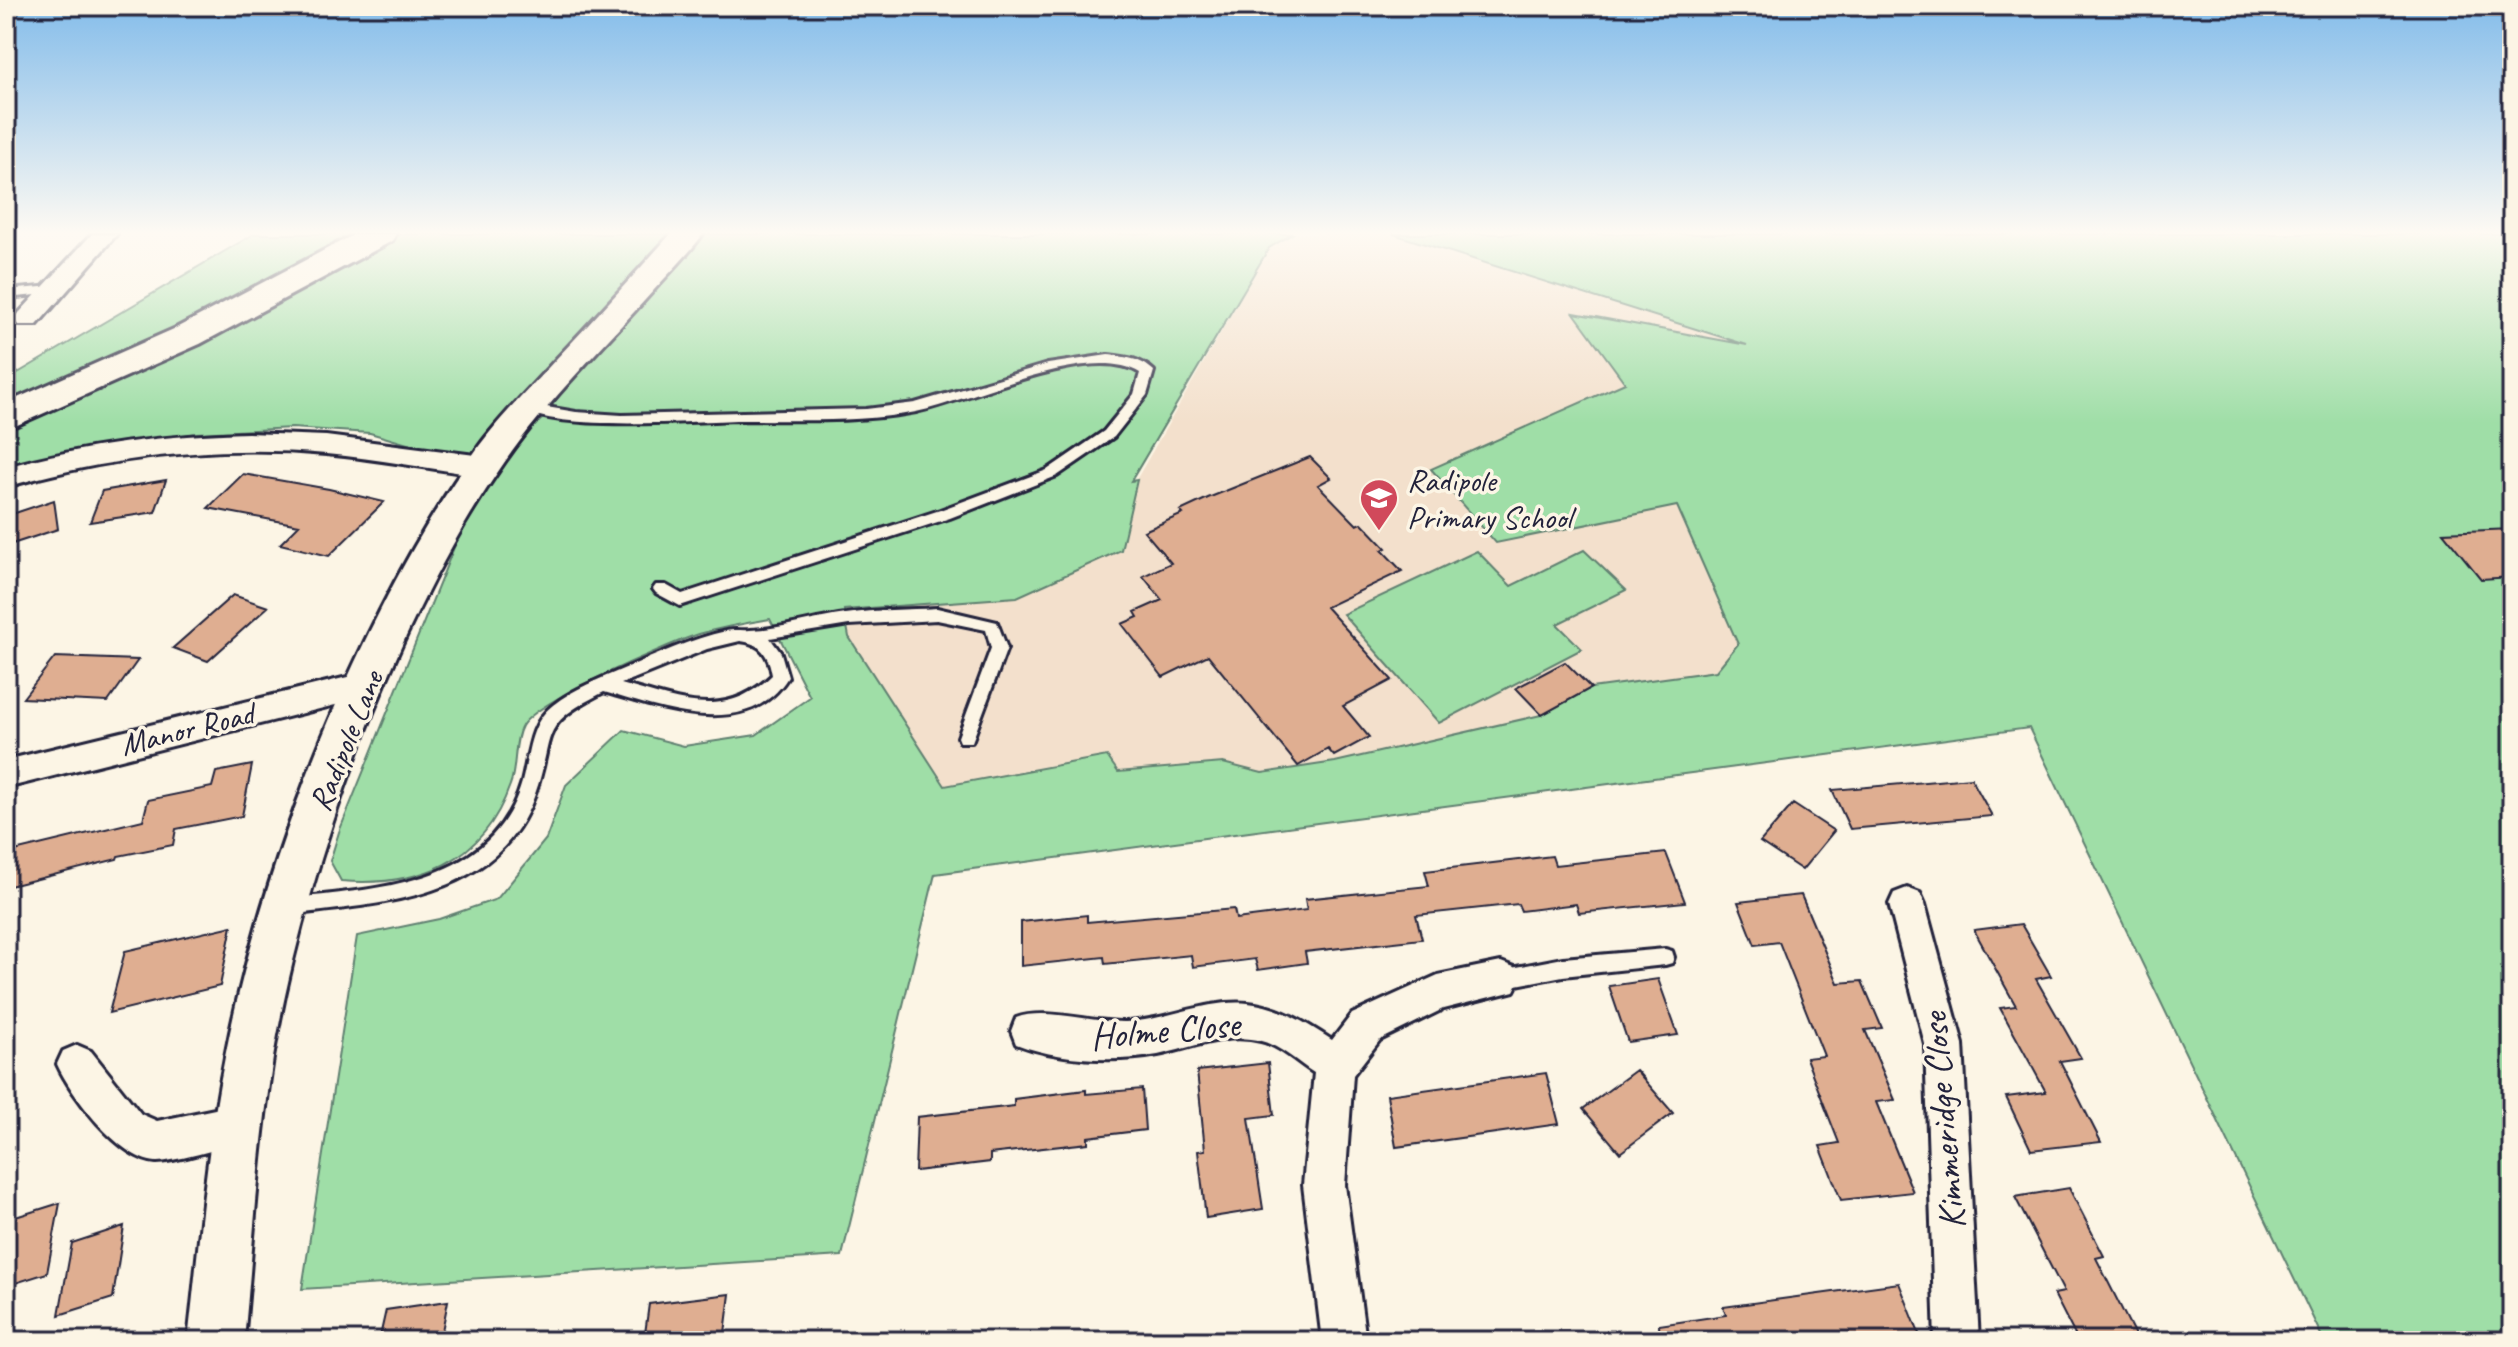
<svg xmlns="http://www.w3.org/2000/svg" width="2518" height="1347" font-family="Caveat,sans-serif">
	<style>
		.built { fill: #f3e0cc }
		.green { fill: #9fdea7; stroke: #608071; stroke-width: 2 }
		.building { fill: #dfae91; stroke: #22223b; stroke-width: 2 }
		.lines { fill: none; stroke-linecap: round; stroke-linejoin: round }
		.service-casing { stroke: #22223b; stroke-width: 6 }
		.minor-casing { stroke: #22223b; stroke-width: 6 }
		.tertiary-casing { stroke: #22223b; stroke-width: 6 }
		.trunk-casing { stroke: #22223b; stroke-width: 6 }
		.service { fill: #fcf5e5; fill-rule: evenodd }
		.minor { fill: #fcf5e5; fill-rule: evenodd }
		.tertiary { fill: #fcf5e5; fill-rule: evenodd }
		.trunk { fill: #fcf5e5; fill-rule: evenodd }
		.labels { text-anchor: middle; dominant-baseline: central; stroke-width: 7; stroke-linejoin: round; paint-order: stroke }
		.poi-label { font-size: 32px; fill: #22223b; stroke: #fcf5e5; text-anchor: start }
		.street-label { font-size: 32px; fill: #22223b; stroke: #fcf5e5 }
		.near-street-label { font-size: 38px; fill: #22223b; stroke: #fcf5e5 }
	</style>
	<rect width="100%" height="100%" fill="#fcf5e5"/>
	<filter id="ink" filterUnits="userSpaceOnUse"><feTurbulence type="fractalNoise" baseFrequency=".0125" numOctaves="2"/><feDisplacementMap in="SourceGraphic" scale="16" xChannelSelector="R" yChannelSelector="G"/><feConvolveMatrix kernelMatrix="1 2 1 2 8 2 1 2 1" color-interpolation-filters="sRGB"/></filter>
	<g filter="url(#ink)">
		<path class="built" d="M1292 234H1393L1756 348 1854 752 935 874 786 581 1136 480 1270 247Z"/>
		<path class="green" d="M254 234H1292L1269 248 1131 481 1137 480 1121 550 1017 597 844 610 849 637 945 786 1107 756 1118 772 1223 763 1262 773 1335 762 1541 715 1591 688 1716 671 1738 644 1677 506 1496 543 1431 469 1625 383 1574 313 1747 345 1393 234H2512V1341H2324L2029 728 935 874 842 1256 302 1289 357 936 439 919 497 899 546 839 566 785 624 730 684 746 756 735 810 697 770 619C746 623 723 627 699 634 668 644 536 701 522 726 513 742 517 768 510 785 483 863 418 887 341 881L330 861 339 832 461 530 493 466 545 416 483 466 370 433 292 428 197 433 34 459 6 469V380Z
			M1584 550 1626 590 1557 624 1582 649 1439 723 1343 614 1477 551 1511 586Z"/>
		<path class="building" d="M1310 457 1331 478 1318 485 1357 525 1362 523 1386 548 1382 550 1402 571 1326 607 1392 680 1343 706 1369 737 1334 756 1328 749 1298 766 1208 655 1163 677 1122 624 1138 617 1135 612 1162 600 1143 576 1171 563 1144 531 1183 514 1180 511 1208 498Z
			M243 474 329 489 384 502 329 556 280 544 299 525 208 508Z
			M166 480 155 512 90 522 102 491Z
			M54 500 58 529 6 546V516Z
			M2512 529V577L2481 579 2443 532Z
			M233 595 268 607 208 661 173 648Z
			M55 657 138 660 108 702 23 698Z
			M1565 662 1591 688 1542 715 1516 688Z
			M252 765 242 816 176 829 173 845 118 856 117 859 6 887V853L143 820 148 800 212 787 216 772Z
			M1971 778 1992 816 1850 829 1832 790Z
			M1793 804 1834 831 1802 870 1760 842Z
			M1666 853 1685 902 1579 913 1576 904 1521 911 1518 904 1416 915 1422 939 1305 952 1307 963 1258 970 1255 959 1193 967 1191 955 1105 964 1104 957 1021 966V922L1087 915V922L1234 909 1236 919 1307 910 1305 899 1429 886 1425 871 1552 856 1555 865Z
			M1801 895 1838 983 1862 981 1882 1028 1865 1030 1895 1100 1876 1102 1913 1192 1841 1200 1820 1146 1839 1143 1806 1058 1824 1056 1779 942 1755 945 1738 902Z
			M2021 924 2051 976 2036 979 2081 1058 2060 1061 2101 1142 2031 1150 2006 1097 2046 1092 2000 1008 2016 1006 1974 930Z
			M232 926 220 986 109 1013 125 951Z
			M1658 979 1678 1035 1628 1042 1609 986Z
			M1268 1063 1274 1115 1249 1118 1263 1209 1206 1218 1198 1151 1205 1150 1197 1071Z
			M1636 1070 1673 1113 1620 1153 1583 1109Z
			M1546 1073 1559 1124 1396 1147 1387 1095Z
			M1142 1089 1145 1130 1088 1137V1143L990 1154V1162L915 1171 917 1117 1014 1106V1099L1086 1090V1094Z
			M2069 1188 2104 1256 2096 1258 2138 1341H2078L2054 1294 2064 1292 2015 1197Z
			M60 1203 47 1273 6 1286V1220Z
			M124 1226 113 1298 59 1315 72 1243Z
			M1899 1283 1922 1341H1660L1659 1325 1726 1315 1723 1307Z
			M730 1294 724 1341H644L649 1304Z
			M448 1301 440 1341H379L386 1310Z"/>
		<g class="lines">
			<g class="service-casing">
				<path id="service" d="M53 286 59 290 57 293 6 298V290Z
					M1108 355C1126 357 1140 358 1154 371L1147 395 1114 437 1057 476 950 518 680 606 656 593 653 589 656 585H666L682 594 940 510 1047 470 1104 431 1134 394 1140 373C1091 342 972 400 916 412 858 423 799 420 740 420 698 421 550 432 522 408L529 404 576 412 622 415 866 409 915 403 1048 364Z
					M937 608 997 622 1007 648 972 742H960L958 737 991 648 986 630 937 620 849 625 770 638 781 653 788 677C748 742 661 708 604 692 534 727 557 734 534 797 496 900 382 903 289 915L283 913 280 907 283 901 289 899C378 888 492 886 522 782 529 756 529 723 553 705 573 689 600 679 623 669 656 655 691 639 726 631 735 629 742 631 750 630 782 629 814 618 846 614 876 609 907 610 937 608ZM740 641C761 643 769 655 772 675 724 722 678 699 621 684L707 649Z
					M1665 949 1672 951 1674 957 1672 963 1665 965 1563 976 1501 988 1494 985 1492 979 1494 973 1501 970 1563 958Z"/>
			</g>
			<g class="minor-casing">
				<path id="minor" d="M92 234H117L37 325H19L15 319 19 313Z
					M248 433 326 436 483 456 493 459 497 466 493 473 483 476C431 469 378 459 326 454 218 444 109 457 6 487V467C86 445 166 435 248 433Z
					M368 672 379 676 384 685 379 694 6 788V760Z
					M1907 888 1920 893 1925 904 1963 1044 1979 1341H1935L1925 1044 1889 904 1894 893Z
					M1501 962 1514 967 1520 979 1514 991 1443 1009 1380 1040 1353 1075 1345 1185 1366 1341H1322L1303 1185 1314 1073C1298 1063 1281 1046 1261 1041 1226 1032 1192 1048 1158 1055 1114 1063 1058 1060 1016 1044L1011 1031 1016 1018C1045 1007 1093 1023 1126 1022 1167 1020 1207 999 1248 1003 1279 1006 1306 1023 1332 1040L1352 1014 1438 975Z
					M77 1045 91 1051 141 1114 157 1121 239 1104 253 1110 259 1124 253 1138C238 1144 170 1163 156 1162 119 1159 71 1095 57 1064L63 1051Z"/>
			</g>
			<g class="tertiary-casing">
				<path id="tertiary" d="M671 234H703C689 254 670 272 654 290 604 346 547 401 504 463 393 621 305 869 273 1058 258 1152 253 1247 244 1341H188C199 1246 206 1151 225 1057 263 859 360 610 479 446 502 415 531 387 557 358 596 317 633 276 671 234Z"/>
			</g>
			<g class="trunk-casing">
				<path id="trunk" d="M355 234H396L392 241 200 344 6 430V403L176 328Z"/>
			</g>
			<use href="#service" class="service"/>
			<use href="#minor" class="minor"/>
			<use href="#tertiary" class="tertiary"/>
			<use href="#trunk" class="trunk"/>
		</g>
	</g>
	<linearGradient id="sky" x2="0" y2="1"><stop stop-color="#83bcea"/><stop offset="0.55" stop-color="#fefaf3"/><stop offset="1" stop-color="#fefaf3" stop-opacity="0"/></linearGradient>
	<rect width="2518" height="423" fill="url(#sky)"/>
	<defs>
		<g id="school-pin" transform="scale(2)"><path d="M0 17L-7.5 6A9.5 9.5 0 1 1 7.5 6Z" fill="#d1495b" stroke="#fcf5e5"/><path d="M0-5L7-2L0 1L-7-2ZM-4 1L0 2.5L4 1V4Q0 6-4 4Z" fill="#fff"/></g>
	</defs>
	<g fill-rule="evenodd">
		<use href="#school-pin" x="1379" y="498"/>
	</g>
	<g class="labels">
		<g class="poi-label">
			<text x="1407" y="480">Radipole<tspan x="1407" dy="37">Primary School</tspan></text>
		</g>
		<g class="street-label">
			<text transform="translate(187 729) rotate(-14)">Manor Road</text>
			<text transform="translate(346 741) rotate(-68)">Radipole Lane</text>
		</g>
		<g class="near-street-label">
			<text transform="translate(1165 1030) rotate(-5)">Holme Close</text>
			<text transform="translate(1943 1121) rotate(-95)">Kimmeridge Close</text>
		</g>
	</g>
	<rect width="2518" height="1347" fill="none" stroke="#fcf5e5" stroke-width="32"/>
	<rect x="16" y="16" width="2486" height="1315" fill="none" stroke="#22223b" stroke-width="3" filter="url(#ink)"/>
</svg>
